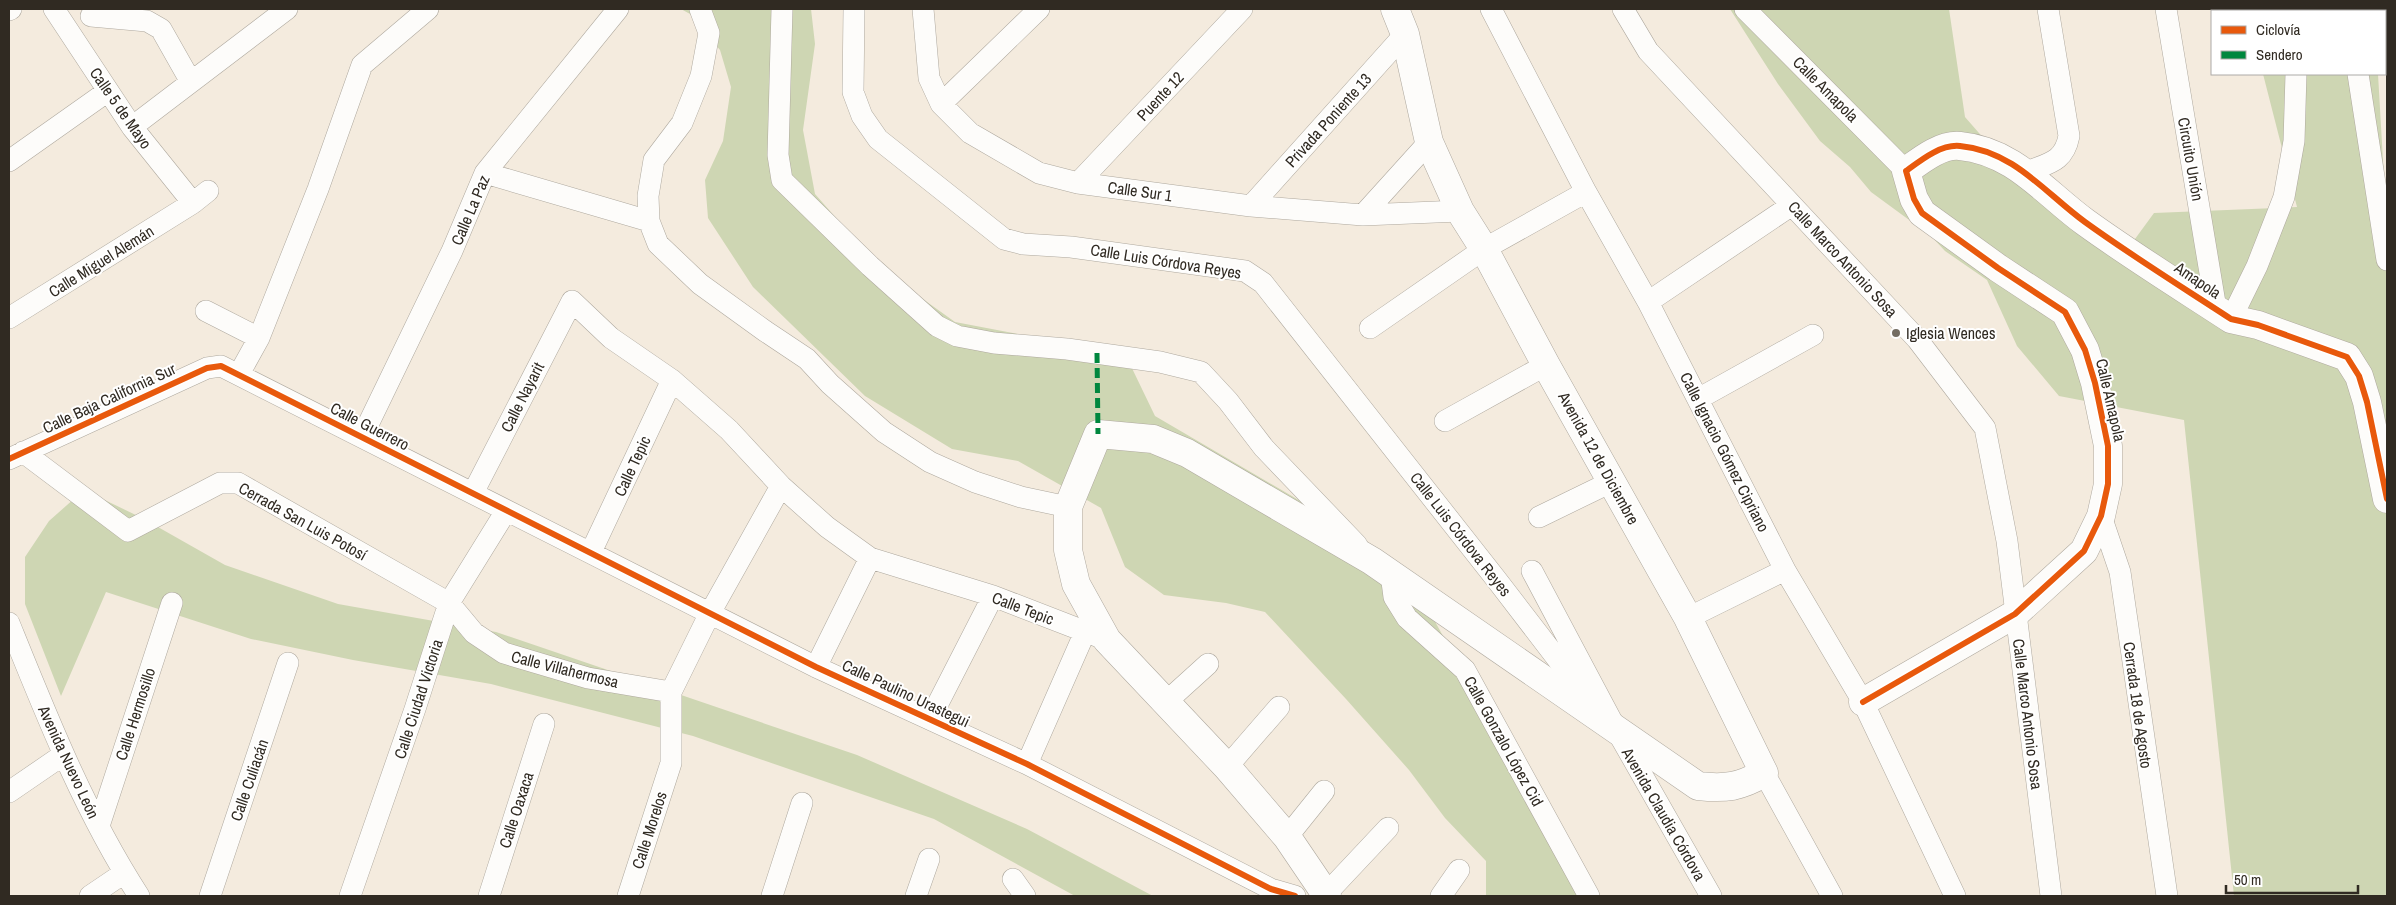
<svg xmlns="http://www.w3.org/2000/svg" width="2396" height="905" font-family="'Archivo Narrow',sans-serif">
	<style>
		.green { fill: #ced6b3 }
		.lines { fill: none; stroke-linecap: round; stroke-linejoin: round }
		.street-casing { stroke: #aea89e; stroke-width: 22 }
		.secondary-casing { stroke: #aea89e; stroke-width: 29 }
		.street { stroke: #fdfcfa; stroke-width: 21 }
		.secondary { stroke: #fdfcfa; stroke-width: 28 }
		.quiet { stroke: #00873e; stroke-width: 5; stroke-dasharray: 10 5; stroke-linecap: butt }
		.cycleway-casing { stroke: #fff; stroke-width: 9 }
		.cycleway { stroke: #e8590c; stroke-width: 6 }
		.poi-dot { fill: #756e64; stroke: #fff; stroke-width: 2 }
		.labels { text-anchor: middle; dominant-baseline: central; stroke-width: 4; stroke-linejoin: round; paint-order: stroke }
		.street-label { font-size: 16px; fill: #302a22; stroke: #fff }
		.poi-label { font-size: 16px; fill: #302a22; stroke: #fff; text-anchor: start }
	</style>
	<rect width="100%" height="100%" fill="#f4ebde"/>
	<path class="green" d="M681 9H811L815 44 803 130 815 194 881 269 955 322 1033 337 1128 360 1155 416 1355 533 1427 607 1586 896H1486V861L1445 818 1409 770 1346 699 1265 612 1226 603 1164 595 1125 567 1101 508 1018 461 952 449 865 396 753 287 708 218 705 180 723 141 731 87 720 50 690 14Z
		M1730 9H1949L1965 117 2041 204 2124 254 2154 213 2297 207 2263 74H2378L2387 230V896H2234L2184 420 2059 396 2017 346 1987 280 1945 251 1931 236 1871 192 1850 167 1820 141 1778 84Z
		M2246 9H2387V14L2385 17V11H2247Z
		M84 490 142 518 225 565 338 604 496 632 857 755 1027 829 1153 896H1075L934 819 693 736 491 684 353 660 251 639 106 592 61 696 25 604V557L49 521Z"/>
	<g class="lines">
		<g class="street-casing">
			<path id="street" d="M54 9 132 127 193 203
				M700 9 709 33 701 76 682 123 654 160 648 196 649 221 658 244 700 284 765 331 807 359 830 384 884 432 930 462 975 482 1021 497 1068 507
				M782 9 778 155 782 180 870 266 937 326 957 336 994 343 1067 349 1160 362 1201 372 1228 401 1264 448 1357 545
				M854 9 853 92 862 116 878 139 1004 239 1023 244 1071 247 1245 271 1263 283 1496 579 1572 678 1592 711
				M923 9 929 78 941 104 970 133 1039 173 1078 183 1251 206 1363 215 1460 211
				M1491 9 1586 192 1648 302 1785 570 1863 702 1955 896
				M1623 9 1648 51 1917 339 1985 428 2007 541 2051 896
				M1745 9 1906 171
				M2166 9 2216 309
				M2346 9V11
				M9 10 11 9
				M91 16 147 21 161 29 191 82
				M2358 74 2387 260
				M941 104 1039 9
				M132 127 287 9
				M9 161 108 91
				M2027 172C2049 163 2064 162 2069 136L2048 9
				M485 173 649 221
				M1078 183 1242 9
				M1251 206 1405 34
				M1363 215 1429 142
				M1648 302 1792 205
				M206 311 259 338
				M9 318 193 203 208 191
				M2231 319 2257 266 2284 197 2294 141 2296 74
				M1370 328 1484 249 1586 192
				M239 374 259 338 318 189 362 65 428 9
				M1698 399 1813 335
				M1445 421 1546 365
				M362 437 452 251 485 173 618 9
				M23 452 128 531 220 483H238L449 603 474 633 504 653 588 678 671 692
				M9 459 207 368 221 366 816 667 1027 764 1271 889 1295 896
				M473 493 572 301 611 338 672 380 729 430 781 486 827 527 870 558 993 596 1107 640
				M2101 516 2120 572 2167 896
				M1539 517 1613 481
				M591 552 672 380
				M1532 571 1617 731 1711 896
				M1391 574 1394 597 1407 618 1465 670 1589 896
				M1688 618 1785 570
				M9 623C47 717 84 811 139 896
				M816 667 870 558
				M1166 702 1208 664
				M930 719 993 596
				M1027 764 1085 632
				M1227 767 1279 707
				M1764 773 1832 896
				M9 792 63 755
				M99 826 172 603
				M1287 837 1324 791
				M1013 879 1025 896
				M1326 894 1388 828
				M90 896 124 873
				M210 896 288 663
				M350 896 415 709 449 603 506 511
				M489 896 544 724
				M628 896 671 763V692L710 613 781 486
				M772 896 802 803
				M916 896 929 859
				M1441 896 1459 870"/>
		</g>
		<g class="secondary-casing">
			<path id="secondary" d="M1863 702 2015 614 2084 551 2101 516 2108 484V446L2095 383 2085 350 2065 312 1998 268 1922 213 1914 199 1906 171C1921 160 1941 144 1960 146 2014 151 2045 193 2085 222 2132 256 2182 287 2231 319L2258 325 2347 357 2359 376 2367 402 2387 499
				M1327 896 1287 837 1227 767 1107 640 1076 584 1068 550V507L1098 434 1153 439 1187 453 1372 561 1698 786C1726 789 1740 787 1764 773L1688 618 1546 365 1484 249 1460 211 1429 142 1405 34 1395 9"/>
		</g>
		<use href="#street" class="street"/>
		<use href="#secondary" class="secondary"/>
		<path class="quiet" d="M1097 353 1098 434"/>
		<g class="cycleway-casing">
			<path id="cycleway" d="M9 459 207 368 221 366 816 667 1027 764 1271 889 1295 896
				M1863 702 2015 614 2084 551 2101 516 2108 484V446L2095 383 2085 350 2065 312 1998 268 1922 213 1914 199 1906 171C1921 160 1941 144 1960 146 2014 151 2045 193 2085 222 2132 256 2182 287 2231 319L2258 325 2347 357 2359 376 2367 402 2387 499"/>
		</g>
		<use href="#cycleway" class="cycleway"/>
	</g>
	<circle class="poi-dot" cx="1896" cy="333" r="5"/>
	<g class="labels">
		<g class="street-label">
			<text transform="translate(1826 89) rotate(45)">Calle Amapola</text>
			<text transform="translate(1160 96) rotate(-47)">Puente 12</text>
			<text transform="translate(121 108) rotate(55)">Calle 5 de Mayo</text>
			<text transform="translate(1328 120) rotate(-48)">Privada Poniente 13</text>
			<text transform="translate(2191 159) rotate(80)">Circuito Unión</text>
			<text transform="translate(1140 191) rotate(8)">Calle Sur 1</text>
			<text transform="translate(470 210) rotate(-67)">Calle La Paz</text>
			<text transform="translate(1843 259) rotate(47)">Calle Marco Antonio Sosa</text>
			<text transform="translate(101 261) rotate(-32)">Calle Miguel Alemán</text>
			<text transform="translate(1166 261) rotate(9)">Calle Luis Córdova Reyes</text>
			<text transform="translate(2198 280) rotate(34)">Amapola</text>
			<text transform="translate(522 397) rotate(-63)">Calle Nayarit</text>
			<text transform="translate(109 398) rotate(-25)">Calle Baja California Sur</text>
			<text transform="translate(2111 400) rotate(77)">Calle Amapola</text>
			<text transform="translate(370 426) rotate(27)">Calle Guerrero</text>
			<text transform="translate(1725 452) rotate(63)">Calle Ignacio Gómez Cipriano</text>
			<text transform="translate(1599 458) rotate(61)">Avenida 12 de Diciembre</text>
			<text transform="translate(632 466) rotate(-65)">Calle Tepic</text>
			<text transform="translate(303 521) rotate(29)">Cerrada San Luis Potosí</text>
			<text transform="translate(1461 534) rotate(52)">Calle Luis Córdova Reyes</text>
			<text transform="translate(1023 608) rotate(21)">Calle Tepic</text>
			<text transform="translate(565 669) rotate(14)">Calle Villahermosa</text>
			<text transform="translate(906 693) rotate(25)">Calle Paulino Urastegui</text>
			<text transform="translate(418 699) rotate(-72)">Calle Ciudad Victoria</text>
			<text transform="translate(2138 705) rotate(82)">Cerrada 18 de Agosto</text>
			<text transform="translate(135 714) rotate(-72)">Calle Hermosillo</text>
			<text transform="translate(2028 714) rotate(83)">Calle Marco Antonio Sosa</text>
			<text transform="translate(1504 741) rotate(61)">Calle Gonzalo López Cid</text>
			<text transform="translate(69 762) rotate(65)">Avenida Nuevo León</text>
			<text transform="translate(249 780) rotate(-71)">Calle Culiacán</text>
			<text transform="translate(516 810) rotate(-72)">Calle Oaxaca</text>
			<text transform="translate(1664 814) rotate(60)">Avenida Claudia Córdova</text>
			<text transform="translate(649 830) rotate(-72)">Calle Morelos</text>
		</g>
		<g class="poi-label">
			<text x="1906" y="333">Iglesia Wences</text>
		</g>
	</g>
	<rect width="2396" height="905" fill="none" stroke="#302a22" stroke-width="20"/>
	<rect x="2211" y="10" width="175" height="65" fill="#ffffff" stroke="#acaaa7"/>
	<rect x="2221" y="26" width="25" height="8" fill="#e8590c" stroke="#acaaa7"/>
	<text x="2256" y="35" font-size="15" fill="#302a22">Ciclovía</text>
	<rect x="2221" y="51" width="25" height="8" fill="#00873e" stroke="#acaaa7"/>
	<text x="2256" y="60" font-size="15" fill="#302a22">Sendero</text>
	<path d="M2226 885v8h132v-8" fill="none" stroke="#302a22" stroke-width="2.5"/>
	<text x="2234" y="885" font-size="15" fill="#302a22" stroke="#ffffff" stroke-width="4" paint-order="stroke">50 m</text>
</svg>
